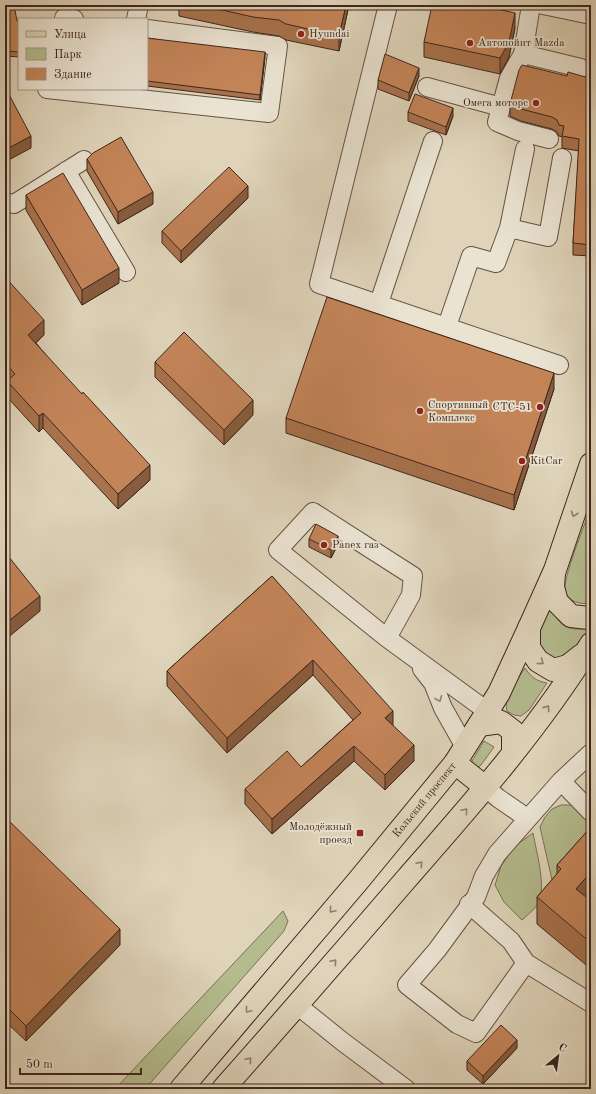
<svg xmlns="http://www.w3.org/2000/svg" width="596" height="1094" font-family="'Old Standard TT',serif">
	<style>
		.green { fill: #b4bc8e; stroke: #797156 }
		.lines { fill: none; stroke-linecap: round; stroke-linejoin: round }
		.minor-casing { stroke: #665244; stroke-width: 20 }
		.major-casing { stroke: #3e261d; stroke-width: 24 }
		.minor { stroke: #eae3d2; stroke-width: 18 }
		.major { stroke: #dfd4ba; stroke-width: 22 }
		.wall { fill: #a8724c; stroke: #3e261d }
		.shaded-wall { fill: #885c3e; stroke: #3e261d }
		.building { fill: #c38458; stroke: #3e261d }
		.oneway { stroke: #8e7d6c }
		.oneway2 { stroke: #948478 }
		.poi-dot { fill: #8f2418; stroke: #eae3d2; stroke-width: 1.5 }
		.labels { text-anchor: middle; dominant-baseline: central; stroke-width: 3.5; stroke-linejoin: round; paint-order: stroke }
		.poi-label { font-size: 11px; fill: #3e261d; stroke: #eae3d2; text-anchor: start }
		.street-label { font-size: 11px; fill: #3e261d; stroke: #eae3d2 }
	</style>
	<rect width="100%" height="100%" fill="#dfd4ba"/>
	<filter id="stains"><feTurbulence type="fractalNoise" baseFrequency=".005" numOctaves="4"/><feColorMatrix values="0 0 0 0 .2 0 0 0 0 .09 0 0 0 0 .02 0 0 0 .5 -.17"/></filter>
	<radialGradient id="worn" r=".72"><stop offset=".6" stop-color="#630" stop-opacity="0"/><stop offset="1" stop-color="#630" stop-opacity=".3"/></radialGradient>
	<path class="green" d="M591 507V603C581 605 568 602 565 591 562 580 586 521 591 507Z
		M551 607C560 628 568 631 591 628L576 652 563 660 548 658 539 648 535 636Z
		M525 668C531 677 536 681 547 683L529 710 521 716 514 715 507 711C503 696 517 681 525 668Z
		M484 741 494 747 481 765 475 770 469 766Z
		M561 805H574L591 815V845L553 884 540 827 545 817 552 809Z
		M533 833C536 850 547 889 538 904 534 910 527 915 522 920L504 902 495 885 501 866 515 846Z
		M283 911 288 921 284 931 145 1089H115Z"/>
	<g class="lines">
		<g class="minor-casing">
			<path id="minor" d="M388 5 319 284 559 365
				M531 5 523 54 581 68
				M543 5 591 15
				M64 18 74 19
				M136 19 139 5
				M523 54 509 78 497 122 518 131 549 139
				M427 87 501 107
				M47 89 269 113 278 46 147 29
				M66 171 126 272
				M5 202 14 204 84 160
				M509 228 525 149
				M379 303 433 141
				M447 326 471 256 496 263 509 228 548 237 562 158
				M387 638 278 550 313 512 413 576 411 595 387 638 498 719
				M422 669 433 683 443 708 465 747
				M561 781 591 812
				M485 787 498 798 527 818
				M469 904 511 941 526 963 476 1033 457 1024 407 985 437 950 476 897 484 876 497 854 561 781 591 753
				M526 963 591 1003
				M297 1005 343 1042 406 1089"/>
		</g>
		<g class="major-casing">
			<g id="major">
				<path d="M554 573 553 587 557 602 571 616 589 618 591 617"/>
				<path d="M529 628V648L538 661 553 670 568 666 582 655"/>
				<path d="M479 725 501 722 513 731V752"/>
				<path d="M455 763 485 787"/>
				<path id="s1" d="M181 1089 358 881 455 763 499 693 529 628 555 570 591 464"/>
				<path d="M223 1089C285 1019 347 948 408 877 473 803 539 728 591 644"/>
			</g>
		</g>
		<use href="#minor" class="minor"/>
		<use href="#major" class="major"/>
	</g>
	<path class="wall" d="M5 5 17 21 19 22V57L5 56Z
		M179 5H349L339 51 286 40 279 36 253 32 179 16Z
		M515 28 509 57 500 74 424 57V42Z
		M147 38 265 57 260 100 147 86Z
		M591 55V256L573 255V243L579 151 562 148V137L559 136 557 132 552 129 521 121 510 116V104L567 76 589 78Z
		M419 76 409 101 378 89V80Z
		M408 112 453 116 446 135 408 121Z
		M87 159 153 204 118 224 87 171Z
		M26 195 119 283 82 305 26 210Z
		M248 198 181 263 162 243V231Z
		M5 277 44 335 36 343 150 480 118 509 43 428 39 432 7 397V381L5 378Z
		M155 362 253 415 224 445 155 377Z
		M554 389 514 510 286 433V418Z
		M309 539 338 544 331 558 309 547Z
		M272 576 393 726 414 761 385 790 354 761 272 834 245 804V789L301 767 353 720 313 675 227 753 167 686V671Z
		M5 817 120 945 26 1041 5 1021Z
		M591 827V899L590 900 591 901V969L537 924V897L557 874V865Z
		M517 1048 483 1084 467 1070V1061Z"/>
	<path class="shaded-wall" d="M346 5H349L339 51V36Z
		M515 13V28L509 57 500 74V58Z
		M265 52V57L260 100V95Z
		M419 68V76L409 101V93Z
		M453 108V116L446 135V127Z
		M31 136V148L5 162V150Z
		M248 186V198L181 263V251Z
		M153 192V204L118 224V212Z
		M119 268V283L82 305V290Z
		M44 320V335L28 350V335Z
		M554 373V389L514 510V495Z
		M253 400V415L224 445V430Z
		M43 413V428L39 432V416Z
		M150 465V480L118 509V494Z
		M338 536V544L331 558V550Z
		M40 596V611L5 640V624Z
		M313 660V675L227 753V738Z
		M393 711V726L385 718Z
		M414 745V761L385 790V775Z
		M354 746V761L272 834V819Z
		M591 872V899L576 915V889Z
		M120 929V945L26 1041V1026Z
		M517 1040V1048L483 1084V1076Z"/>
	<path class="building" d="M5 5H14L17 21 19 22V52L5 51Z
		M200 5H346L339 36 286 24 279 20 253 17Z
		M432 5H479L515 13 509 42 500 58 424 42Z
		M147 38 265 52 260 95 147 81Z
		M385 54 419 68 409 93 378 80Z
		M591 55V245L573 243 579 139 562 136 564 126 559 125 557 120 552 117 521 109 510 104 519 70 522 65 567 76 568 72 589 78Z
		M5 87 31 136 5 150Z
		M415 94 453 108 446 127 408 112Z
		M121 137 153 192 118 212 87 159 93 153Z
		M229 167 248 186 181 251 162 231Z
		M63 173 119 268 82 290 26 195Z
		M5 277 44 320 28 335 82 394 83 392 150 465 118 494 43 413 39 416 7 381 15 374 5 363Z
		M327 297 554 373 514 495 286 418Z
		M184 332 253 400 224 430 155 362Z
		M316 524 338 536 331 550 309 539Z
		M5 552 40 596 5 624Z
		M272 576 393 711 385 718 414 745 385 775 354 746 272 819 245 789 287 751 301 767 361 713 313 660 227 738 167 671Z
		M5 817 120 929 26 1026 5 1005Z
		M591 827V872L576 889 591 901V943L537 897 561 869 557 865Z
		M501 1025 517 1040 483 1076 467 1061Z"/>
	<defs><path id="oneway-chevron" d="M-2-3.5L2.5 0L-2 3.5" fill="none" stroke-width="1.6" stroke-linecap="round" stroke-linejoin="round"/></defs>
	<g class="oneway">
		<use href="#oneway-chevron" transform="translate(574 514) rotate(109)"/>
		<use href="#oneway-chevron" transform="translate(541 662) rotate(37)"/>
		<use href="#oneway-chevron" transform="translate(547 708) rotate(-55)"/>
		<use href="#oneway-chevron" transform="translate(465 811) rotate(-50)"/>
		<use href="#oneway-chevron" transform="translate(420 864) rotate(-49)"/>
		<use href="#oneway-chevron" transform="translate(332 910) rotate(130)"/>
		<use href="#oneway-chevron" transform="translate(334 962) rotate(-49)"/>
		<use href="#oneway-chevron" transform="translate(248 1010) rotate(130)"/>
		<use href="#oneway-chevron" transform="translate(249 1060) rotate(-49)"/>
	</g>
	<use class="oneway2" href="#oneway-chevron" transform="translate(439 699) rotate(68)"/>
	<g class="poi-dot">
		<circle cx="301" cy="34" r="4"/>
		<circle cx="470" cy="43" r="4"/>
		<circle cx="536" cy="103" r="4"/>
		<circle cx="540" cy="407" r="4"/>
		<circle cx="420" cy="411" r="4"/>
		<circle cx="522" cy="461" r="4"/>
		<circle cx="324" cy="545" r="4"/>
		<rect x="356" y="829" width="8" height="8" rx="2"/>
	</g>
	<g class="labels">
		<g class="poi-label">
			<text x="309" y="34">Hyundai</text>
			<text x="478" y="43">Автопойнт Mazda</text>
			<text x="528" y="103" text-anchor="end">Омега моторс</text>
			<text x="428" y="405">Спортивный<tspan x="428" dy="13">Комплекс</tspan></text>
			<text x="532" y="407" text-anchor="end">СТС-51</text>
			<text x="530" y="461">KitCar</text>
			<text x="332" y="545">Panex газ</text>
			<text x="352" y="827" text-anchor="end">Молодёжный<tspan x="352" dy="13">проезд</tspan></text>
		</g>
		<g class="street-label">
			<text stroke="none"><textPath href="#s1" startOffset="378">Кольский проспект</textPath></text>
		</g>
	</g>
	<rect width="596" height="1094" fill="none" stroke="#dfd4ba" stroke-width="20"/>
	<rect x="6" y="6" width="584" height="1082" fill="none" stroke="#3e261d" stroke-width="2"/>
	<rect x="10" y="10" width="576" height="1074" fill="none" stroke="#3e261d"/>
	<rect x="18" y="18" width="130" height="72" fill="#eae3d2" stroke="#a5978a"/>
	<rect x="26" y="31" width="20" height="6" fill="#dfd4ba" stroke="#a5978a"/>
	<text x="54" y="38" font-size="12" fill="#3e261d">Улица</text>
	<rect x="26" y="48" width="20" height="12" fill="#b4bc8e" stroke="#a5978a"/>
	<text x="54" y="58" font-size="12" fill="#3e261d">Парк</text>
	<rect x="26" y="68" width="20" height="12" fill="#c38458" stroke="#a5978a"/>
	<text x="54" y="78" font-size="12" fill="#3e261d">Здание</text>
	<g transform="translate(558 1056) rotate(29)" stroke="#eae3d2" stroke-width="3" paint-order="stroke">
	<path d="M0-3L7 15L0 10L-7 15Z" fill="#3e261d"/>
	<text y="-6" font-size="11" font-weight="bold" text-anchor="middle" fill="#3e261d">С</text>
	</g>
	<path d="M20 1068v6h121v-6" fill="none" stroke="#3e261d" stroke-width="2"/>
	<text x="26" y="1068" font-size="12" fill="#3e261d" stroke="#eae3d2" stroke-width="3" paint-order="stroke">50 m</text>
	<rect width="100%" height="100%" filter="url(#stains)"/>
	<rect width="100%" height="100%" fill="url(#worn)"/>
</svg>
